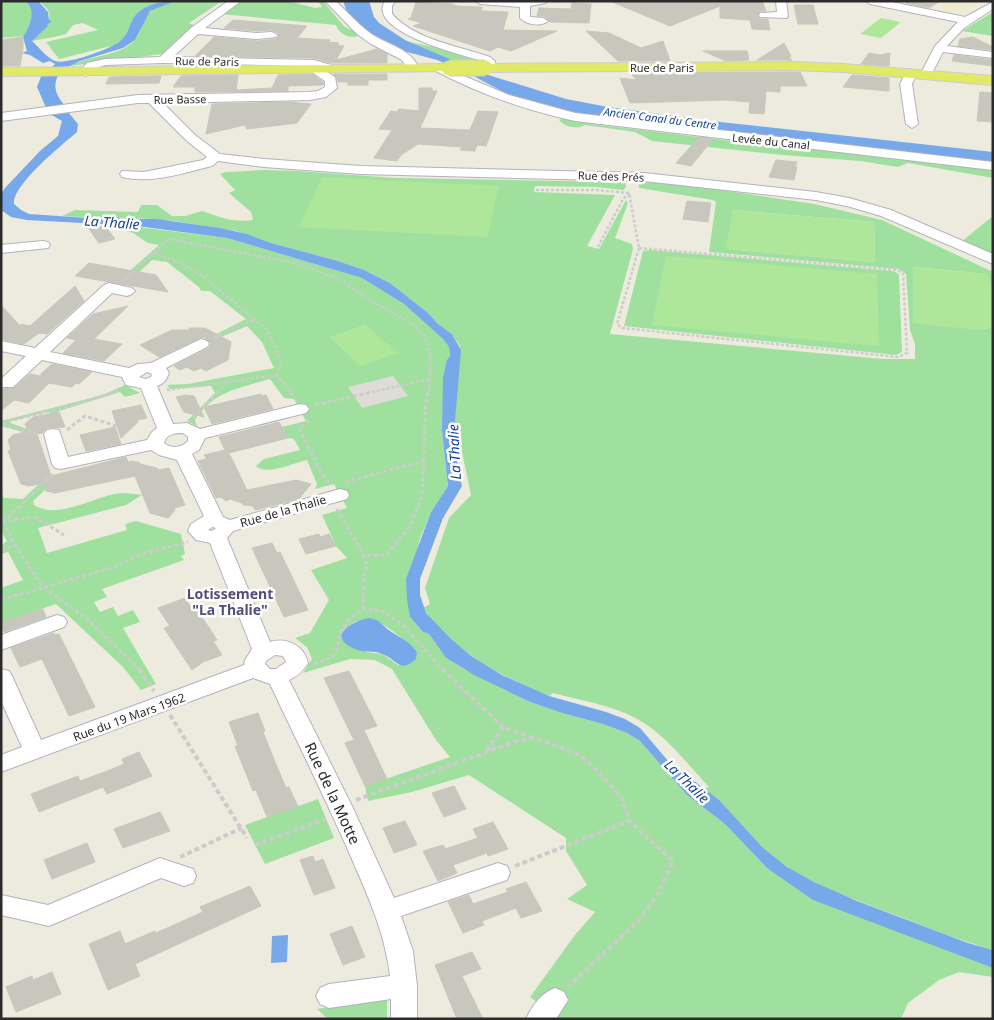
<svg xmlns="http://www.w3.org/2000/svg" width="994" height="1020" font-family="'Noto Sans',sans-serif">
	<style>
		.education { fill: #edeccf }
		.green { fill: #a0e09e; fill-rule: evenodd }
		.pitch { fill: #afe79a }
		.plaza { fill: #dddcd5 }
		.water { fill: #77a8e9 }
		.building { fill: #c8c7be; stroke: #c8c7b8 }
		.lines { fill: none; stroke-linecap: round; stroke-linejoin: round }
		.minor-casing { stroke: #b3b2be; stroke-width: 2 }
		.major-casing { stroke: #ccc; stroke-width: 2 }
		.path-far2 { stroke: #ccc; stroke-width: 2.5; stroke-dasharray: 3 2; stroke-linecap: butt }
		.path-far1 { stroke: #ccc; stroke-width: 3; stroke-dasharray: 4 2.5; stroke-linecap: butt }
		.path { stroke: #ccc; stroke-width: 4; stroke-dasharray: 5 3; stroke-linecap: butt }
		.minor { fill: #fff; fill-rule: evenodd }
		.major { fill: #e1ea66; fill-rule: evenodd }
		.major-bridge-casing { stroke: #ccc; stroke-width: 17; stroke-linecap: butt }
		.major-bridge { stroke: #e1ea66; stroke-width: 15 }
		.labels { text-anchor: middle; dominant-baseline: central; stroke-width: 5; stroke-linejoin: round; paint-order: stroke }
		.far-street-label { font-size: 11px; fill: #2b2b2b; stroke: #fff }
		.far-water-label { font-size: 11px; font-style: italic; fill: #144397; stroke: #fff }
		.street-label { font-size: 12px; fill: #2b2b2b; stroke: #fff }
		.water-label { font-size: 14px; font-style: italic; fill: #144397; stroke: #fff }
		.neighbourhood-label { font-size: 14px; font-weight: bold; fill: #534e7a; stroke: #fff }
		.near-street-label { font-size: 15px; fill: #2b2b2b; stroke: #fff }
	</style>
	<rect width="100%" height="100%" fill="#ecebde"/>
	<path class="education" d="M939 1H983L959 13 943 11Z"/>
	<path class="green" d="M1 1C8 1 20 0 26 2 39 8 28 28 24 36L1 38Z
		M38 1H163L140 11 134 18 124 37 115 45 59 59 46 42 98 30 83 23 73 25 66 34 59 36 32 41C41 27 63 18 38 1Z
		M175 1H222L189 23 194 25 162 54 70 66C89 55 120 57 135 40 142 31 143 16 153 9 159 5 168 4 175 1Z
		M239 1H288L315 8 322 7 318 1H323C327 6 343 25 345 27 351 30 355 31 360 35 350 40 339 34 336 25L221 14Z
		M993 12V36L962 31Z
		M410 42 444 49 473 59 461 64Z
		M563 118 591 124 716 139 985 168 993 169V178L908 163 898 167 860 161 783 155 652 141 635 132 585 125C578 130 565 127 559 120Z
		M263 170 297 171 396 178 625 182 626 187 623 190 596 187 535 186 534 192 615 195 587 246 599 249 626 200 628 203 615 238 632 244 633 249 610 334 883 359H915V344L910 330 906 274 899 269 709 252 716 202 713 200 639 188V182L681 184 814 204 882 220 993 272V295L987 274 913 267 979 330 993 327V950C959 940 926 927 893 914 853 899 812 885 777 860 749 840 731 809 703 789L709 787C689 766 669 739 644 723 618 706 583 701 553 693L549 696C502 676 452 652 423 608L430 604 425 588 449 518 471 495 462 452 456 457 455 421 460 346 452 334 438 324 428 313 390 283 364 270 338 261 271 243 236 231 174 221 140 218 118 219 62 216 75 210 138 212 141 205H157L172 216H185L202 211C219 217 234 223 253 220L251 212 229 193 235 190 220 174 226 172ZM733 210 874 222 875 262 727 249Z
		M993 216V257L961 242Z
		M121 225 227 238 362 278 404 304 443 339 449 347 450 356 442 431 448 486 431 512 419 541 410 617 423 632 429 634 446 658 465 670 530 702 562 713 603 724 627 733 640 741 687 795 725 824 767 868 905 934 993 968V977L959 972 939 980 908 1003 901 1019H560L530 997 575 935 595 912 567 899 587 885 566 851V838L469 775 412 792 368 801 365 786 450 757 436 740 392 669 375 660 350 659 303 673 312 659 307 647 295 638 310 633 329 600 311 570 347 558 336 546 322 515 347 508 334 484 315 489 317 484 307 460C294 463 265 476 256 466L264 459 300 450 294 439 288 438 282 427 306 421 294 399 284 398 270 379C240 388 213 391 195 420L197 426 187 421 215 393 211 386 170 389 167 385 188 384 274 368 262 342 247 326 207 343 203 341 246 319 210 291H201L199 287 167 262 152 260 133 278 123 277 159 245 148 243 133 233 117 228ZM365 325 397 353V354L330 338ZM369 618C378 619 411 643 417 652L407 665H398L382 654 367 652 343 630 354 622Z
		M650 250 893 271 899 274 902 352 896 355 624 326 643 251Z
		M125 385 140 393 125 397 120 392 59 411 50 414 49 411 7 422 33 431 30 434 1 426V421L103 395Z
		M44 479 49 481 45 485 46 489 33 501 34 505C59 521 95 495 122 493 128 493 136 494 142 495L126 505 38 528 47 553 127 530 125 524 136 521 181 534 185 554 181 556 184 560 102 589 107 597 94 602 100 612 113 607 118 616 133 610 140 622 123 628 156 684 141 690 123 667 56 604 1 623V588L23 580 8 552 1 554V546L7 541 1 531V492L4 498 23 499Z
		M318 799 334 838 265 864 245 825Z
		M387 998V1019H328L317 1009Z"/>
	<path class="pitch" d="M881 18 901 22 881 38 860 34Z
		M322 177 499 186 487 237 299 227Z
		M733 210 874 222 875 262 726 249Z
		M666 256 877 274 879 346 652 325Z
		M913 267 987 274 993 295V327L979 330 913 323Z
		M365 325 398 353 361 366 329 337Z"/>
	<path class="plaza" d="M393 376 408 396 362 408 348 387Z"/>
	<path class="water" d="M25 1H38L48 12 49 20 52 22 47 24 48 26 32 41C39 47 47 58 55 61 67 65 111 49 120 41 127 35 128 29 132 21 139 6 159 1 175 1L150 11 135 40 123 48 80 61 70 66 51 68 55 64 50 61 43 63 30 55 22 53 27 51 23 37C29 27 38 10 25 1Z
		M343 1H369L374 17 379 23 405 40 485 74 566 99 608 107 711 121 993 152V164L579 117 511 96 466 72 437 60 400 50 375 38 348 15Z
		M42 74 58 75C52 89 57 96 66 107L47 110 37 87Z
		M68 112 78 124 77 132C62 145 12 185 14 204L21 210 29 214 88 218 157 219 220 228 247 234 271 243 338 261 364 270 390 283 428 313 438 324 452 334 461 350 455 422V450L462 486 443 518 420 579V595L426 613 451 639 471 656 502 675 549 696 606 712 625 719 640 728 669 762 719 800 763 848 787 867 814 882 857 901 968 943 993 950V968L813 900 767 868 725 824 687 795 640 741 627 733 603 724 562 713 530 702 474 675 446 658 429 634 423 632 410 617 407 600 406 579 431 512 448 486 442 431 443 378 447 360 450 356 449 347 443 339 404 304 362 278 227 238 137 226 27 220 11 217 1 210V194L5 188 40 151 58 136 62 121 48 113Z
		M369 618C379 619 383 626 390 631 401 638 409 641 417 652L416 659C399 674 397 659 382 654 374 650 364 653 355 649 326 637 351 621 369 618Z
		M288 935 287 962 271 963 272 936Z"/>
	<path class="building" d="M610 1H762L766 11H760L757 16 760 19H768L770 30 752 29 750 20 720 18V6L670 26Z
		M907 1H940L929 8 906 3Z
		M416 2 452 4 457 6 482 7 481 11 508 12 503 30 557 31 511 51 498 47 490 51 413 26 422 23 408 19 411 18Z
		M572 3 591 4 589 23 550 22 544 16H537L539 8 571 9Z
		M794 5H813L818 24H798Z
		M233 20 307 26 297 38 330 40 328 42 339 43 337 45 344 46 336 60 377 49 387 54V63H331L314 58 195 56 214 37 257 41 276 39 279 36V33L272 30 257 31 224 28Z
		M586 31 609 33 641 48 663 41 670 61H618Z
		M23 37V49L20 66H1V40Z
		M973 37 993 47V50L958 46 960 39Z
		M784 43 791 56 789 58 792 60H757Z
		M703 51H747L749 60 726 61Z
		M869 53 880 55 890 53 889 66 861 64Z
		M954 55 993 60V66L952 61Z
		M800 72 807 86H780V92L766 91 764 114 749 113 750 102 726 100 630 103 620 78 637 80 630 73Z
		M312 74 323 82V85L288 86V91L195 92V87H173L181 76 238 75 236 90 272 88 278 75Z
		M334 74H387V80H368V85H348V82H338Z
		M852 75 889 78V91L843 87Z
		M161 76 159 83 106 84 109 77Z
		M419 88H432V91H437L420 128 470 130 478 111 498 112 486 146 477 145 475 151 460 150 462 147 418 144 401 155 397 161 374 158 392 130 379 129 391 111 397 112 399 109 419 111Z
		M980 92 993 93V122L977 121Z
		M288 102 311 104 297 123 247 129 245 125 206 134 212 104Z
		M699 137 713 139 691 166 676 163Z
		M776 160 797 162 795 167H797L794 180 769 177Z
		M687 201 711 203 708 222 683 219Z
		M87 226 106 227 115 239 99 243Z
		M89 263 156 275 168 292 75 276Z
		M75 286 84 301 47 334 39 333 24 344 1 339V305L20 326 21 324 30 326Z
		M128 306 94 339 122 344 104 361 63 353 76 340 67 338 93 314Z
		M189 328H205L231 342 228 360 206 371 201 368 194 371 187 367 180 370 174 366 209 348 211 343 208 339 202 337 159 357 140 345 172 330H189Z
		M52 364 92 372 79 384 76 383 72 387 49 383 29 403 14 400 1 411V389L14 388 30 374 41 376V374Z
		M261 394 262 396 266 395 273 409 212 424 204 407Z
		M186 395 194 396 204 417 184 412 176 397Z
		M141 405 147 418 137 420 138 422 121 438 112 411Z
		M59 412 65 427 47 428 42 433 37 434 51 476 126 457 129 464 130 461 139 462 140 464 157 468 158 470 169 468 185 505 174 508 175 510 168 518 150 513 135 476 55 493 46 491 44 483 29 486 21 484 8 451 11 450 8 440 13 435 28 431 25 424 33 417Z
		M279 422 288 438 229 453 247 490 296 480 311 484 299 499 255 510 253 506 243 505 242 503 230 499 226 501 221 497 216 498 198 461 207 459 204 455 225 450 219 437Z
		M115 427 121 444 86 451 80 435Z
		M319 534 320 537 329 534 336 546 306 554 299 539Z
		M272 543 277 553 280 552 308 610 284 617 252 548Z
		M185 598 190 606 194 605 217 640 213 641 222 655 203 662 192 670 164 628 170 626 158 608Z
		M43 609 46 617 4 632 1 623Z
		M54 633 55 635 59 634 95 707 69 716 42 659 20 667 11 648Z
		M349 671 377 726 364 730 387 779 365 786 345 743 354 740 324 678Z
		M258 713 265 731 263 732 278 769 286 788 289 787 298 807 267 817 256 790 253 791 235 746H238L229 722Z
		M139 752 152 776 107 794 103 787 39 812 31 794 78 776 80 781 110 770 124 764 122 759Z
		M454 786 466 809 444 817 432 793Z
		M160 812 170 831 123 848 114 829Z
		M405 821 417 845 394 853 383 828Z
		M493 822 508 849 488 856 487 853 453 865 457 873 438 881 423 851 443 845 445 849 478 838 473 829Z
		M87 843 95 862 52 879 44 860Z
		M313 856 315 862 323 859 335 888 314 895 300 860Z
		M526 882 542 911 521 918 516 908 482 921 484 925 463 933 448 902 469 895 473 904 508 892 506 889Z
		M250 886 261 906 135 964 140 976 108 990 89 944 120 931 125 944 155 931 156 933 203 912 200 907Z
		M352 926 365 957 343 965 330 934Z
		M472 952 481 969 462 976 483 1019H457L435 965Z
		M52 972 61 994 16 1012 6 987 32 976 33 980Z"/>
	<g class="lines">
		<g class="minor-casing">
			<path id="minor" d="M228 1H241L205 28 257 33 272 32 278 35 276 37 257 39 198 34 173 57 314 60 331 65 333 67 331 69H322L335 77 337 88 326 97 310 100 163 103 195 135 220 154 264 159 361 166 644 173 816 192 849 198 891 210 993 254V264L881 216 847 206 816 200 644 181 361 174 264 167 218 161 212 166C184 173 151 184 122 177L120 174 122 171 144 172 203 160 207 157 186 140 149 103H138L1 121V113L138 95 310 92 318 91 325 87V81L309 70 313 66 163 63 105 65 95 68 89 74 85 76 79 72 87 63 105 59 160 57 191 28Z
				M325 1H336C347 12 358 24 370 33 385 44 413 49 419 69L417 71H409L402 60 371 44 357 34Z
				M385 1H395L392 6V14C415 40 459 46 490 57L495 61V68L489 71 485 70 482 61C463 55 366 32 385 1Z
				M475 1H547L546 3 530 6V17L543 18 548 21C541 27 527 25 520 18V7L480 4Z
				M776 1H786L788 16 787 18 760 17 759 15 760 13 777 12Z
				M865 1H887L965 17 993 2V9L964 28 947 46 993 52V58L943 52 930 77H922L920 75 935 46 958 22 870 4Z
				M438 65 509 95 575 113 993 162V170L575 121C525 110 479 94 434 70L432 68Z
				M911 69 917 73 912 84 918 124 912 128 906 124 900 84 907 71Z
				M43 241 48 242 50 245 48 248 1 253V245Z
				M109 283 132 288 135 291 132 294 127 296 112 293 50 352 129 368 138 364 151 363 201 339 207 341 209 344 207 347 166 368 169 373C166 380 165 383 157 386L173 424 187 423 200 429 300 404 306 405 309 409 306 413 205 438 199 450 192 454 223 517 230 520 340 489 347 491 349 495 347 499 233 531 227 538 270 642C286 637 304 645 308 663 303 671 298 676 289 680L352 806 394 898 498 863 507 866 510 873 507 880 401 916 413 951 417 986V1019H391V999L329 1008 320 1004 316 996 320 988 329 984 390 976C385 931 366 892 348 850 323 794 296 739 270 684L253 678 1 772V755L22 747 1 701V669L9 671 12 676 41 740 244 665 245 660 252 649 210 543 196 540 188 531 191 524 204 516 177 460 159 455 151 450 61 469 55 468 52 464 44 434 47 430 53 429 59 430 68 457 147 440 152 432 157 428 141 388 126 385 122 377 42 360 13 387H1V379L26 356 1 351V341L35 348 104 285ZM147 372 152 374 151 377 146 379 139 377ZM183 433 188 437V441C181 448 172 449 164 443 166 434 175 433 183 433ZM212 527 216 528 212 531 208 530ZM275 655 283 656 286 662 276 669H270L265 664 266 661Z
				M57 615 64 617 67 622 64 627 1 650V635Z
				M160 858 193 869 196 876 193 883 184 886 161 878 49 926 1 915V895L48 905Z
				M555 988 564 992 568 1000 556 1019H526C532 1006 541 993 555 988Z"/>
		</g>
		<g class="major-casing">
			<path id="major" d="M791 62 843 64 993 76V85L843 72 791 70 485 72 480 71 478 68 480 65 485 64Z
				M449 64 454 65 456 68 454 71 1 76V68Z"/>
		</g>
		<path class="path-far2" d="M536 190H596L629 193 639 248
			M598 247 623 199 630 192
			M639 248 898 270 903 274 907 353 898 357 622 328 617 324Z
			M154 253 183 264 204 277 267 330 281 361 277 375
			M125 279 169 239 295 263 339 279 368 299 414 325 424 336 430 353V379
			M214 338 254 319
			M167 390 277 375 292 393
			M111 393 121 389
			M218 393 226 382
			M367 393 430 379 428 393"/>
		<path class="path-far1" d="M291 392 296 398
			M315 405 372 392
			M193 418 218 392
			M309 420 299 428 325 480 332 483
			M1 423 77 404 114 392
			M2 424 39 435
			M67 430 85 416 117 426
			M424 461 425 408 428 392
			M53 474 4 521 35 517 64 535
			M345 482 424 461 422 495 411 525 387 554 377 556 363 554
			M337 509 362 552 367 565 364 574 363 608
			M1 515 15 545 43 587 86 618 140 670
			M1 550 15 545
			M1 600 114 567 141 554 188 542
			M314 664C348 654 331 649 343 628 348 620 356 614 363 608L382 611 404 626 443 670"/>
		<path class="path" d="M139 669 154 691
			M442 669 503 727
			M170 715 247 838
			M487 751 503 727 534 738
			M356 800 517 741 535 738 575 753 588 761 622 798 629 821
			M255 845 326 819
			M180 857 242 828
			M515 866 629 821 673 861 658 894 639 920 568 987"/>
		<use href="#minor" class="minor"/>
		<use href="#major" class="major"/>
		<g class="major-bridge-casing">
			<path id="major-bridge" d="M449 68H485"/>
		</g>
		<use href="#major-bridge" class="major-bridge"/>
	</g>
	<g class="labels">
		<g class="far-street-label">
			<text transform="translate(207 61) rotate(1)">Rue de Paris</text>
			<text x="662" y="67">Rue de Paris</text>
			<text transform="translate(180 99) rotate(-1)">Rue Basse</text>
			<text transform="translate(771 141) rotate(6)">Levée du Canal</text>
			<text transform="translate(611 176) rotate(2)">Rue des Prés</text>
		</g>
		<g class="far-water-label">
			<text transform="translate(660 118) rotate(7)">Ancien Canal du Centre</text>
		</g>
		<g class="street-label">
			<text transform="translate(283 511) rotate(-16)">Rue de la Thalie</text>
			<text transform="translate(129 717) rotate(-20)">Rue du 19 Mars 1962</text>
		</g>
		<g class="water-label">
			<text transform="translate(112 222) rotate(4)">La Thalie</text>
			<text transform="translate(454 452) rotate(-93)">La Thalie</text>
			<text transform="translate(687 781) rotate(44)">La Thalie</text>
		</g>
		<g class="neighbourhood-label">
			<text x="230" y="593">Lotissement<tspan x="230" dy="16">"La Thalie"</tspan></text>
		</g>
		<g class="near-street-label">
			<text transform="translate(333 793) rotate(65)">Rue de la Motte</text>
		</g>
	</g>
	<rect width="994" height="1020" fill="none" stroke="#2b2b2b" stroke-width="5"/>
</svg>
